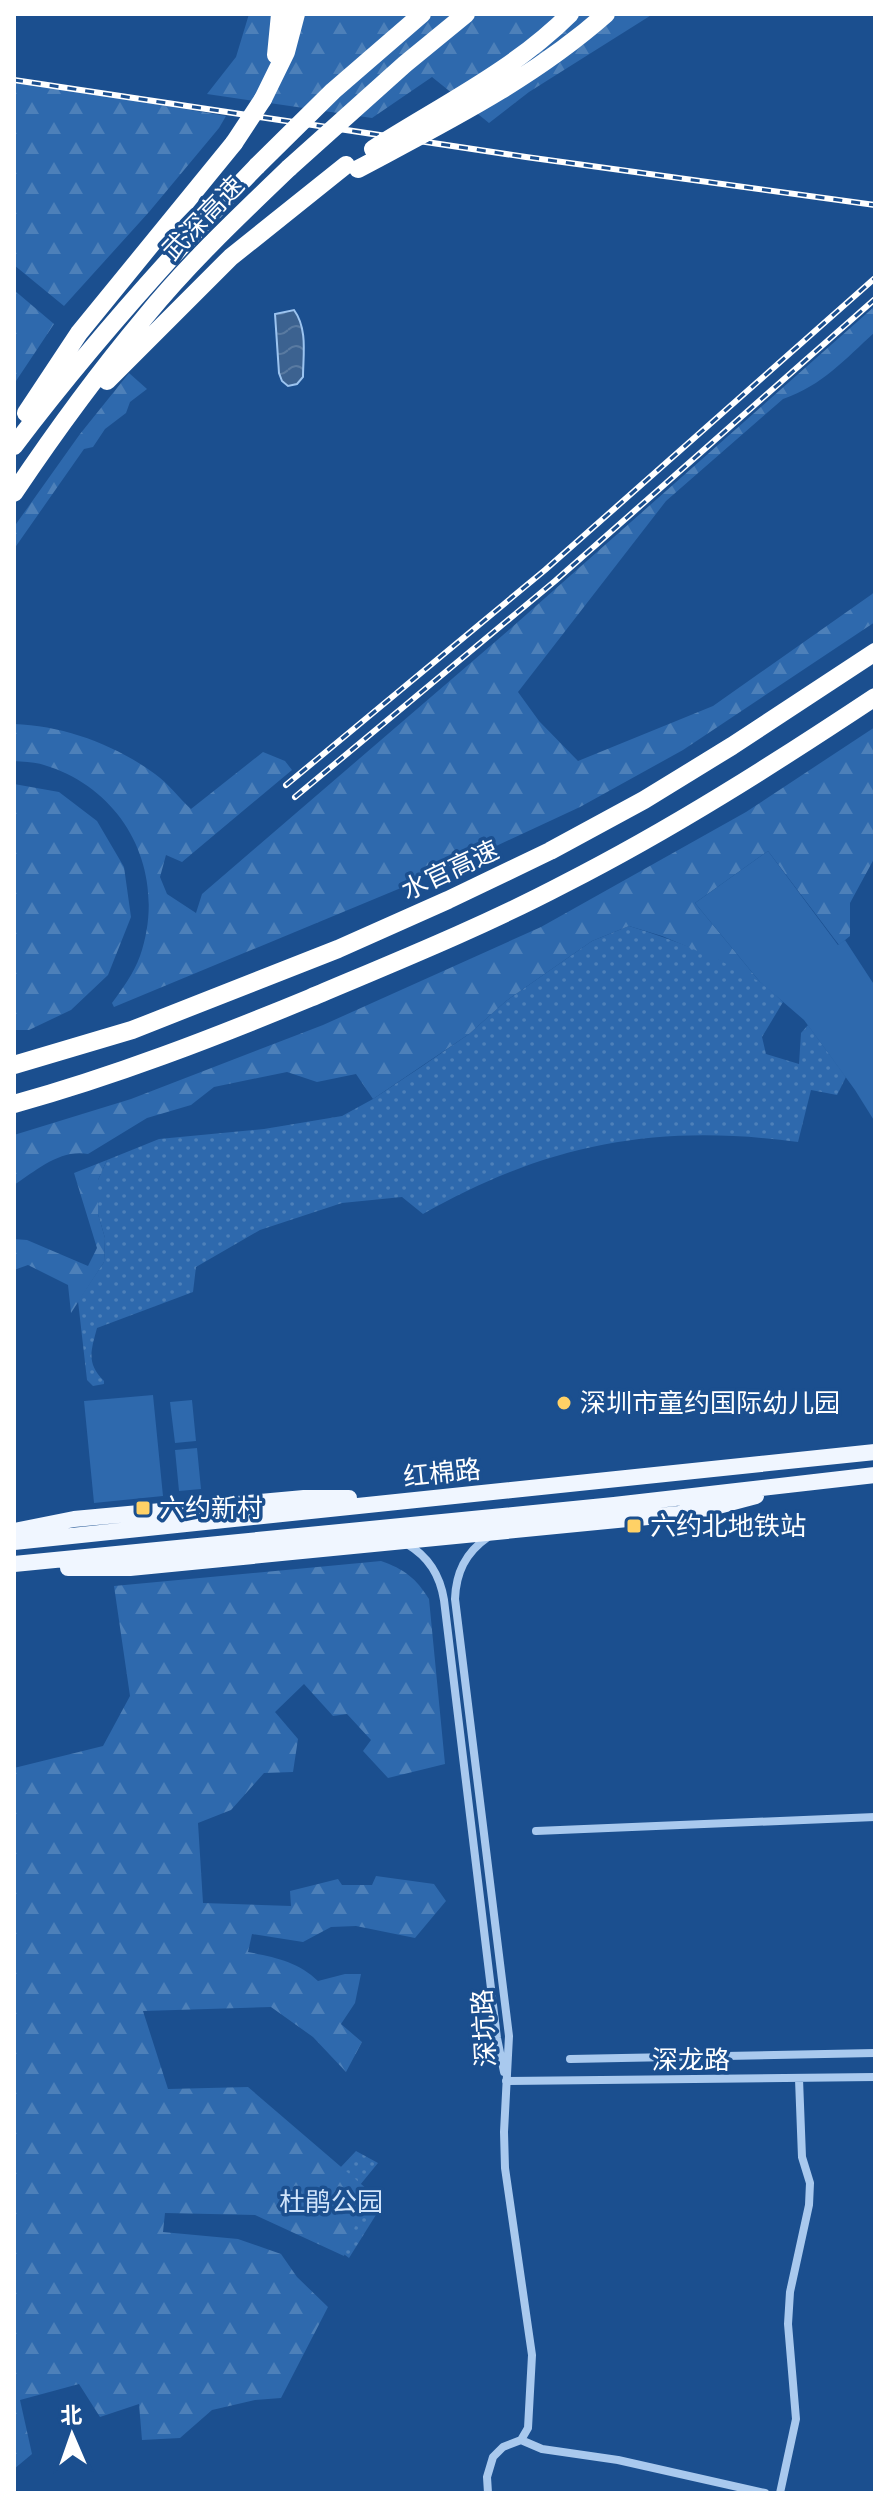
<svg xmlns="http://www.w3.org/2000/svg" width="889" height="2507" font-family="Raleway,'Noto Sans SC',sans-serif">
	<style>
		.green { fill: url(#green-dots) }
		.forest { fill: url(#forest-firs) }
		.pitch { fill: #2e69ad }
		.water { fill: url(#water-waves); stroke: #9cc4f0; stroke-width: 2 }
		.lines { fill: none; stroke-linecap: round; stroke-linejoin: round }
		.minor { stroke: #a9c9ee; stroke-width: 8 }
		.primary { stroke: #f0f6ff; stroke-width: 16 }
		.motorway { stroke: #fff; stroke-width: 18 }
		.rail-casing { stroke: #fff; stroke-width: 6 }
		.rail { stroke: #1b4f8f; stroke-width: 3; stroke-dasharray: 9; stroke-linecap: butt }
		.motorway-bridge { stroke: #fff; stroke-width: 18 }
		.poi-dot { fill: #ffd166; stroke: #1b4f8f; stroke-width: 3 }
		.labels { text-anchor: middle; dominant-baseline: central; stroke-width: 7; stroke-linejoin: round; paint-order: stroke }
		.street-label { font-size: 26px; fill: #fff; stroke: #1b4f8f }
		.poi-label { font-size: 26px; fill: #fff; stroke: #1b4f8f; text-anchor: start }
		.park-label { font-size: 26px; fill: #cfe3fa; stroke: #1b4f8f }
	</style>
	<defs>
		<pattern id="green-dots" width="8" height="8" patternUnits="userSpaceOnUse" patternTransform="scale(2)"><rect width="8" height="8" fill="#2e69ad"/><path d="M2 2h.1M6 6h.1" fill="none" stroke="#4d80b9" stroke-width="1.8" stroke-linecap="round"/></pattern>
		<pattern id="forest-firs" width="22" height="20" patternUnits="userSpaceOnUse" patternTransform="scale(2)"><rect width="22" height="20" fill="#2e69ad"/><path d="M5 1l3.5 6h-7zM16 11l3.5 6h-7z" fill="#4d80b9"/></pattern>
		<pattern id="water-waves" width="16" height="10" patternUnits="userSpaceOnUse" patternTransform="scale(2)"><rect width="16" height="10" fill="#3c6290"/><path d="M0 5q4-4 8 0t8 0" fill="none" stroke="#597aa1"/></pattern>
	</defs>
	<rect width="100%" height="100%" fill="#1b4f8f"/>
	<path class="green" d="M629 926C673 940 720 956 759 981 768 987 775 995 783 1002L762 1037 766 1054 799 1064 801 1033 808 1025 846 1077 837 1095 811 1090 798 1142C656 1123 547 1144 423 1214L402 1197 342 1203 260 1230 196 1267 193 1292 97 1328C91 1351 86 1363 104 1381V1384L93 1386 87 1380 78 1301 104 1262 105 1238 98 1214V1180L107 1160 159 1139 264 1129 342 1116 373 1099 424 1065 469 1034 506 1001 592 941Z
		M356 2151 378 2163 360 2185 384 2202 349 2258 240 2176 339 2169Z"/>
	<path class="forest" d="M249 14H653L529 92 489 123 432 77 372 118 207 94 236 57Z
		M14 80 226 116 219 128 149 212 64 306 14 265Z
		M14 290 54 324 14 384Z
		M875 306V332C844 360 823 385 783 399L666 501 518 692 539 721 578 761 713 706 875 592V622L683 750 580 807 449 868 114 1007 112 1003C122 989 134 973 140 956 168 875 127 790 44 765 35 762 24 762 14 761V724C64 726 114 744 155 774 168 783 179 798 191 809L263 752 285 761 292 770 182 862 166 855 160 877 167 894 196 913 202 894 510 629Z
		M129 373 147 389 130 402 126 413 105 429 93 447 84 449 14 549 16 524 80 434Z
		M875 727V857L850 903V936L839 945 768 851 695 903 760 982 719 960 662 936 629 926 592 941 506 1001 469 1034 373 1099 356 1074 317 1082 287 1072 214 1087 191 1105 147 1118 88 1154C60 1149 37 1170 14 1185V1135L131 1099 323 1025 541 927 746 812Z
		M14 784 59 792 97 821 124 867 131 917 108 975 71 1010 29 1030H14Z
		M107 1160 98 1180V1214L105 1238 104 1262 71 1313 68 1285 28 1265 14 1270V1239L27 1240 88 1266 97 1248 74 1173Z
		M381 1561C404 1569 416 1578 429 1599L445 1764 388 1778 363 1751 371 1740 347 1714 333 1716 304 1684 275 1712 298 1739 293 1772 264 1773 231 1810 198 1823 203 1903 291 1906 290 1891 338 1879 342 1885H372L376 1876 434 1884 446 1901 415 1938 356 1926 331 1927 303 1942 252 1934 248 1952C274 1957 299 1962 318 1981L345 1974H361L355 2003 341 2024 362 2042 346 2072 313 2037 271 2007 143 2011 168 2089 248 2087 368 2190 344 2256 255 2215 165 2213 163 2232 238 2239 281 2254 297 2277 328 2307 281 2398 255 2400 212 2410 180 2438 142 2440 139 2404 100 2417 79 2384 20 2400 32 2454 14 2469V1768L103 1746 130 1696 114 1586Z"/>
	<path class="pitch" d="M768 851 838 945 845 940 875 986V1122L855 1090 804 1020 760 982 695 903Z
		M153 1395 163 1496 94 1503 84 1401Z
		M192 1400 196 1441 175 1443 170 1402Z
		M197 1448 201 1489 179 1491 175 1450Z"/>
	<path class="water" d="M294 310C308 329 303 356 303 377L297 384 288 386 282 381 279 373 275 314Z"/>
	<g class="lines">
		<path class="minor" d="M488 1537C465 1553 456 1573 455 1599L509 2036 504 2132 505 2168 532 2355 528 2428 521 2440 503 2447 493 2457 487 2477 488 2493
			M407 1544C429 1557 440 1575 444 1600L497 2038 504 2072
			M536 1831 875 1817
			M570 2059 875 2053
			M506 2081 875 2077
			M521 2440 542 2449 618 2460 765 2493
			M780 2493 796 2419 788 2324 790 2292 809 2205 810 2183 802 2157 799 2079"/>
		<path class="primary" d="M14 1531 74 1519 304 1498H349
			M14 1542 875 1452
			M14 1564 614 1505 875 1475
			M68 1568H130L679 1514 707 1509 756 1496"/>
		<path class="motorway" d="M276 55 280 14
			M263 99 286 52 296 14
			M107 381 231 257 346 165
			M26 413 79 333 234 143
			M14 446C88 348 172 254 257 166
			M14 493C55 432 98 373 145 317 189 263 240 215 289 168
			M14 1065 132 1030 338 949 448 900 550 851 644 800 732 746 875 652
			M14 1104C115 1076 213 1038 310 998 395 962 482 927 564 884 672 829 774 764 875 697"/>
		<g class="rail-casing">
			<path id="rail" d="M14 80 526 157 875 205
				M286 785 545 570 875 278
				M295 797 555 581 875 299"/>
		</g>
		<use href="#rail" class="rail"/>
		<path class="motorway-bridge" d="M234 143 263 99
			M373 149C440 106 513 71 570 14
			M257 166 333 91 422 14
			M289 168 405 64 466 14
			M358 169C446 122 531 80 606 14"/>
	</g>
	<g class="poi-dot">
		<circle cx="564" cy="1403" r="8"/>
		<rect x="135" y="1500" width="16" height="16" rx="4"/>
		<rect x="626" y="1518" width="16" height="16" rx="4"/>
	</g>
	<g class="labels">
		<g class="street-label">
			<text transform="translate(203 218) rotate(-46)">武深高速</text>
			<text transform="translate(450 870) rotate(-25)">水官高速</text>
			<text transform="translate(442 1473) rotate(-6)">红棉路</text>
			<text transform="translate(484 2028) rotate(-93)">深坑路</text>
			<text x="691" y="2060">深龙路</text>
		</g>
		<g class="poi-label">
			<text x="580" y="1403">深圳市童约国际幼儿园</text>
			<text x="159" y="1508">六约新村</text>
			<text x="650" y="1526">六约北地铁站</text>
		</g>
		<g class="park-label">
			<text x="331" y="2202">杜鹃公园</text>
		</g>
	</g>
	<rect width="889" height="2507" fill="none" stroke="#ffffff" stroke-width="32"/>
	<g transform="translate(72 2435) rotate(358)" stroke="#1b4f8f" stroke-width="6" paint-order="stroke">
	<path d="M0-6L14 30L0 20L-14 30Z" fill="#ffffff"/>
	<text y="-12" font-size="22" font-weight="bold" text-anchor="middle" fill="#ffffff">北</text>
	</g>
</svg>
